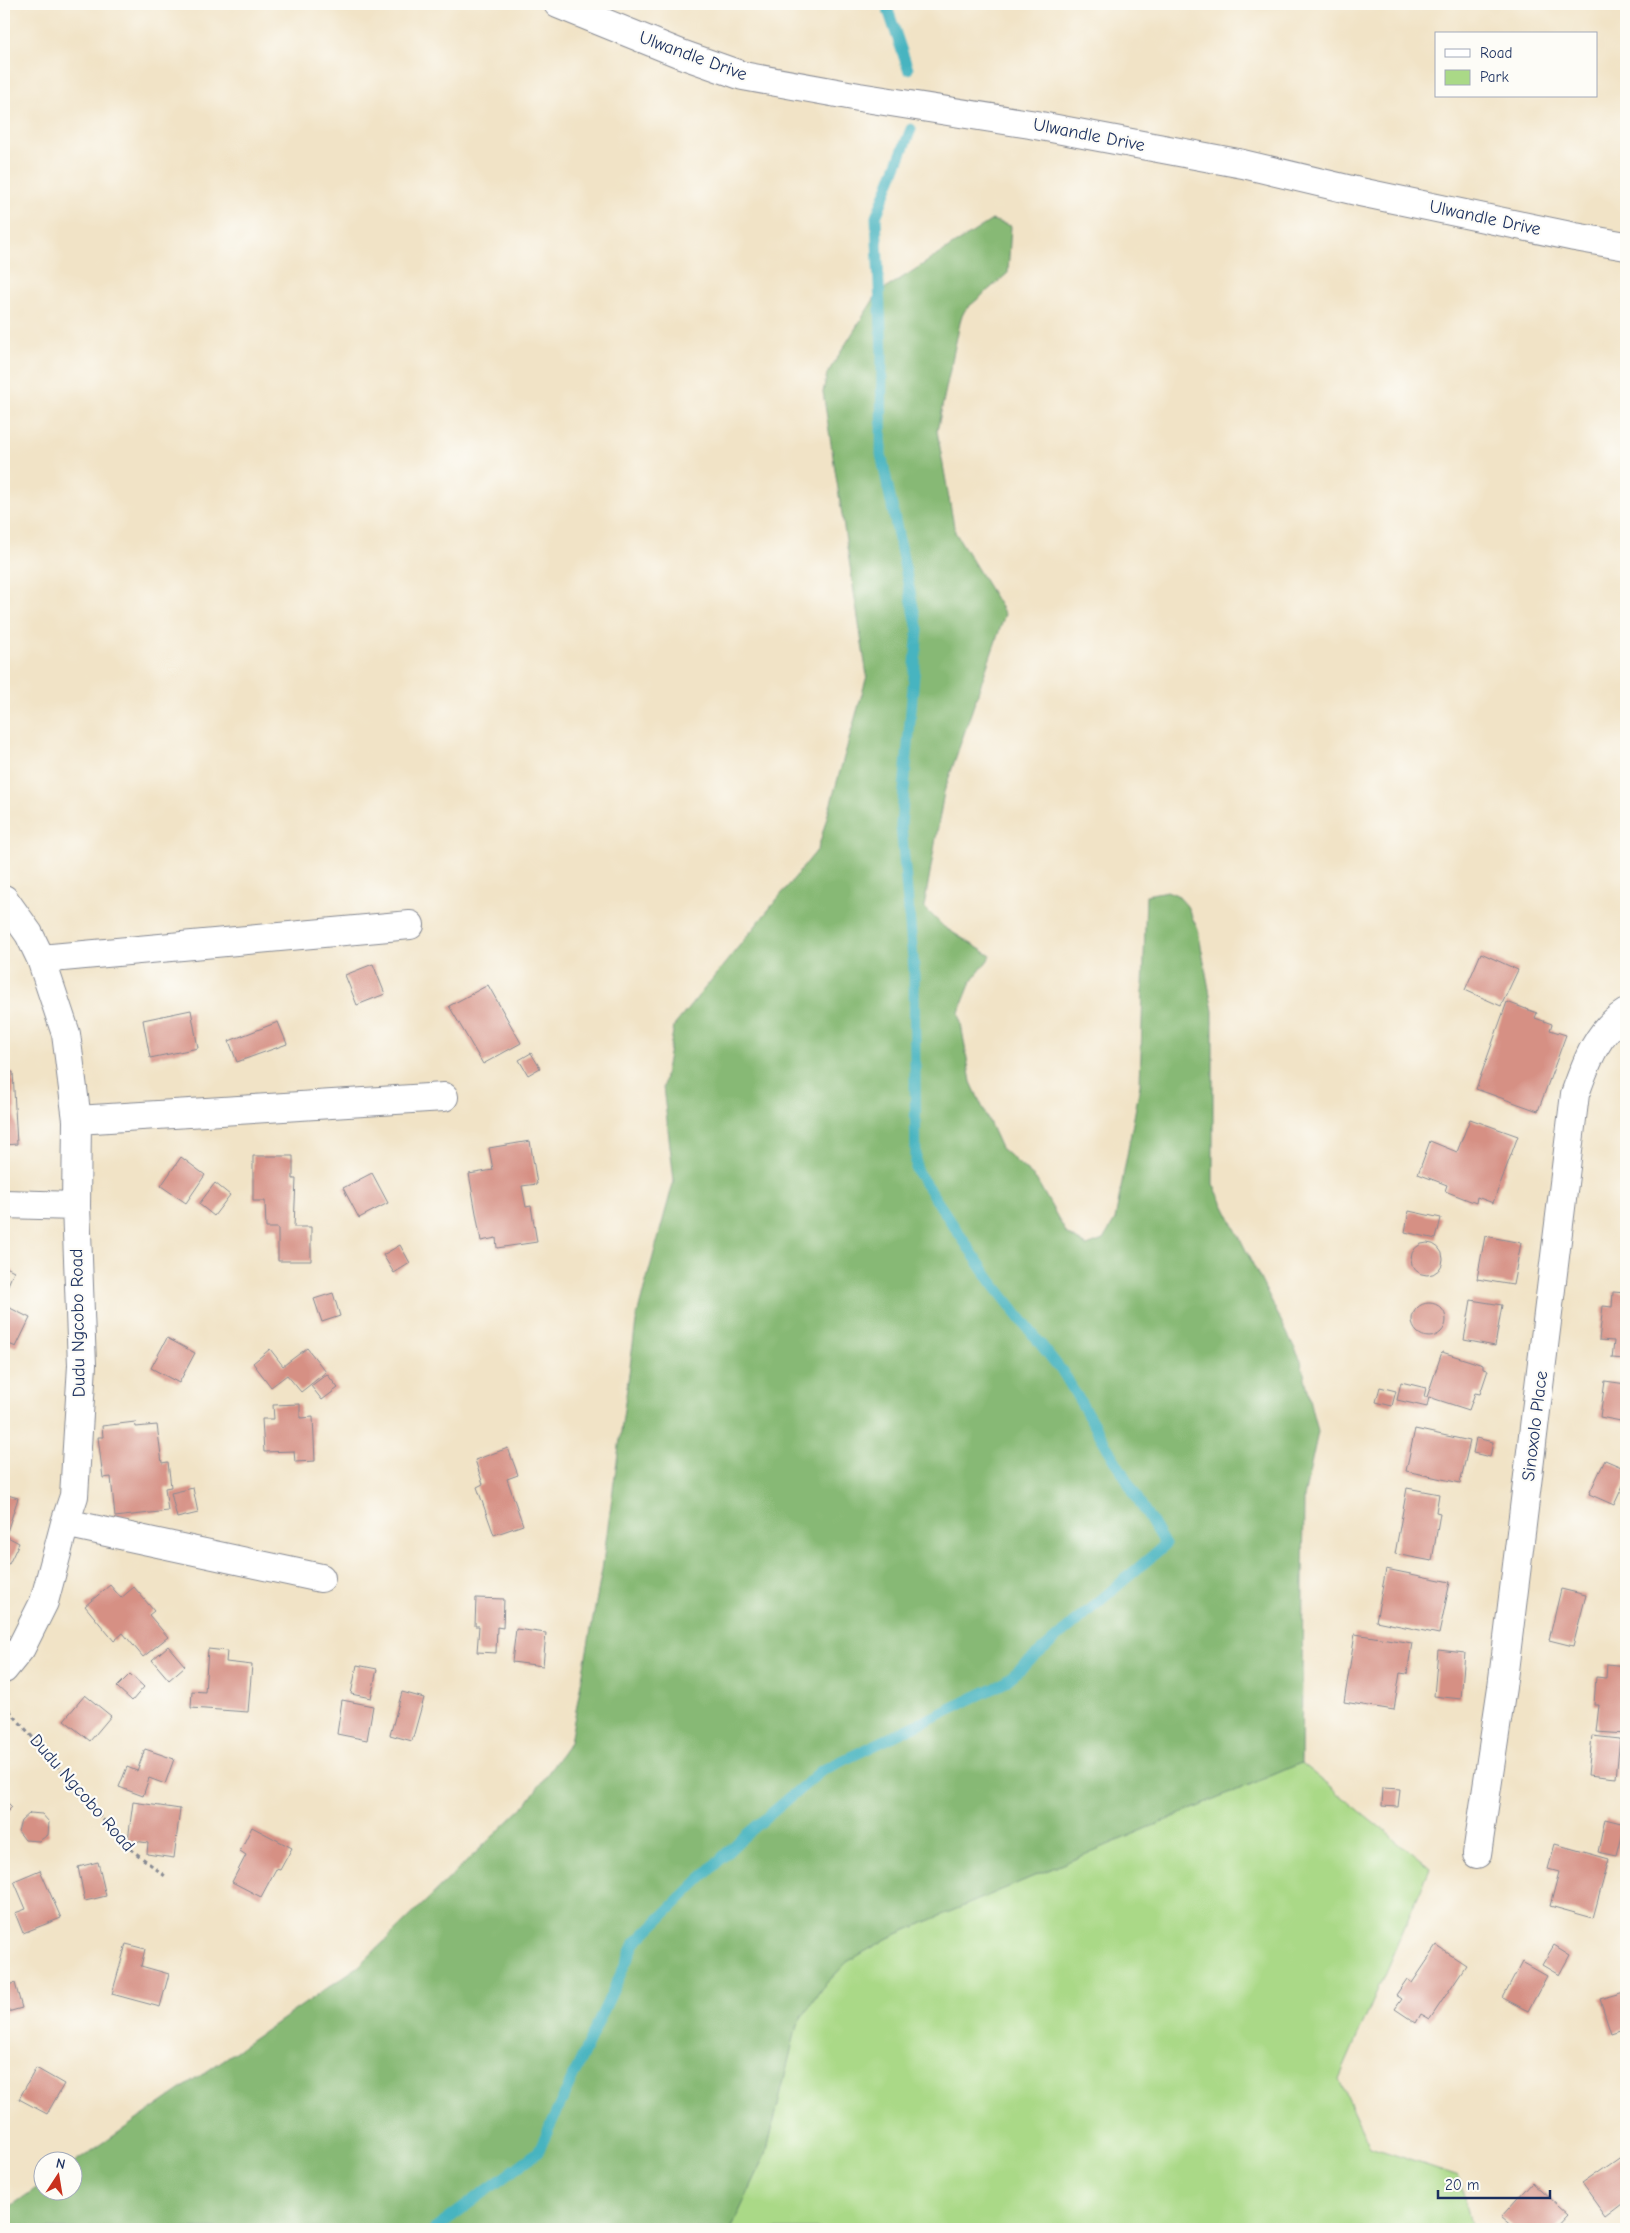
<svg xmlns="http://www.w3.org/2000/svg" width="1630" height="2233" font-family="'Comic Neue',sans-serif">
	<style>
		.green { fill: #aad987; stroke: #628472 }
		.forest { fill: #87b974; stroke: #517469 }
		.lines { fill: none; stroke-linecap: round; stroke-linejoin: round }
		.stream { stroke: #46b4c0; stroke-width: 11 }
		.building { fill: #d69084 }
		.street-casing { stroke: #868992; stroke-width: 30 }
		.path { stroke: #868992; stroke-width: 3; stroke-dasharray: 4 4; stroke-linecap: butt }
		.street { stroke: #fff; stroke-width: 28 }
		.labels { text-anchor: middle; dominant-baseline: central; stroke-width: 4.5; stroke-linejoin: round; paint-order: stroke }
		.street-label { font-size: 18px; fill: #1b2f5e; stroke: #fdfcf7 }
	</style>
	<rect width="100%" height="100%" fill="#fdfcf7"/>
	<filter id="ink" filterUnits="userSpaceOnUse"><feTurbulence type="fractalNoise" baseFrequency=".02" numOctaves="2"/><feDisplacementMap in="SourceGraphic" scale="10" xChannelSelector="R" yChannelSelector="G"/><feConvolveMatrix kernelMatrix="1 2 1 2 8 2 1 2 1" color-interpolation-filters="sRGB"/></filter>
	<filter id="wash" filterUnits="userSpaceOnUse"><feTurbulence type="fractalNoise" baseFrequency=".0096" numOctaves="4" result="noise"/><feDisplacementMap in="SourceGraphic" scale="20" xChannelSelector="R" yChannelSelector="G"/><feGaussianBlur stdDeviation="1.12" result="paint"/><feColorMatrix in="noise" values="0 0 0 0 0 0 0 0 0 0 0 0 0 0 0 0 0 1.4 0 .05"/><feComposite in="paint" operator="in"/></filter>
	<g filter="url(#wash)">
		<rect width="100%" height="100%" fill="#f1e3c6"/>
		<path class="green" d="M1301 1763 1430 1868 1339 2079 1371 2147 1459 2176 1472 2229H731L766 2154 797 2025 821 1989 847 1962 888 1938Z"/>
		<path class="forest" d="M992 220 1011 226 1008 273 965 310 961 318 937 431 955 532 1005 614 944 792 924 907 944 927 991 956 971 982 959 1012 971 1082 1001 1148 1036 1179 1067 1234 1087 1246 1103 1240 1115 1220 1140 1085 1146 895 1167 891 1177 895 1187 906 1198 930 1213 1011V1184L1301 1361 1318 1432 1304 1497 1301 1763 888 1938 847 1962 821 1989 797 2025 766 2154 731 2229H4V2215L11 2206 42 2184V2190H72L73 2164 359 1966 526 1804 570 1742 602 1570 637 1315 674 1180 663 1087 674 1026 818 849 867 676 823 392 827 374 877 294Z"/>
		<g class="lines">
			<path class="stream" d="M886 4 908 69
				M435 2229 538 2152 635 1943 740 1840 821 1771 1004 1683 1165 1545 1064 1374 991 1281 916 1170 914 969 901 825 918 630 881 454 882 352 876 217 911 129"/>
		</g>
		<g id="blocks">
			<path class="building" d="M1481 953 1518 970 1501 1006 1465 990Z
				M373 964 385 994 357 1005 345 975Z
				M488 985 521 1043 483 1064 449 1006Z
				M1507 1002 1537 1013 1535 1018 1552 1024 1550 1030 1566 1035 1538 1111 1476 1089Z
				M191 1010 198 1048 150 1058 143 1020Z
				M278 1022 287 1044 237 1062 229 1041Z
				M531 1053 540 1068 528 1075 519 1060Z
				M4 1072H13L17 1144 4 1145Z
				M1470 1119 1518 1136 1493 1203 1477 1197 1476 1203 1445 1191 1447 1185 1418 1174 1430 1141 1457 1152Z
				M530 1141 537 1184 522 1186 526 1207 531 1206 537 1242 497 1248 496 1238 481 1241 469 1174 493 1170 489 1148Z
				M253 1156H293V1179H296L294 1227H311V1261H278V1228H266L265 1201H253Z
				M181 1157 205 1175 186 1203 161 1186Z
				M372 1173 388 1203 359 1218 343 1188Z
				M215 1183 230 1195 214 1216 199 1204Z
				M1409 1211 1441 1218 1436 1239 1405 1232Z
				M1485 1236 1521 1243 1513 1285 1477 1279Z
				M1411 1259a16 16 0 1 1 32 0a16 16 0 1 1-32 0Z
				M400 1245 410 1263 394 1273 383 1255Z
				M4 1266 14 1271 4 1294Z
				M1613 1292 1626 1293V1359L1612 1358 1614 1341 1599 1340 1603 1306 1612 1307Z
				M333 1293 340 1316 322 1322 314 1299Z
				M1471 1300 1502 1305 1495 1346 1464 1340Z
				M1412 1320a17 17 0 1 1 34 0a17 17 0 1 1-34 0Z
				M4 1305 30 1318 16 1347 4 1342Z
				M167 1338 195 1353 179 1383 151 1368Z
				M307 1348 326 1372 301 1392 287 1375 271 1387 253 1363 270 1349 283 1366Z
				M1442 1352 1483 1365V1369L1488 1370 1480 1394 1475 1393 1469 1410 1429 1397 1427 1407 1397 1400 1401 1382 1426 1388 1424 1397H1427Z
				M327 1374 338 1388 322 1400 311 1386Z
				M1605 1381 1626 1384V1422L1600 1417Z
				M1380 1387 1396 1391 1392 1406 1376 1402Z
				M300 1404V1418L313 1417 315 1461 295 1462 294 1451 264 1452 262 1419H274L273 1405Z
				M135 1422 136 1427 157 1425 162 1463 168 1462 171 1487 165 1488 168 1511 115 1517 111 1477 103 1478 98 1437H103L102 1426Z
				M1415 1429 1470 1441 1460 1483 1406 1471Z
				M1476 1438 1493 1442 1490 1457 1473 1453Z
				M508 1448 518 1475 507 1479 523 1525 494 1535 477 1487 483 1484 475 1460Z
				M1605 1460 1626 1469V1479L1614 1505 1589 1494Z
				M193 1488 198 1513 177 1518 171 1493Z
				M1407 1488 1439 1494 1436 1512 1440 1513 1432 1561 1395 1554Z
				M4 1494 18 1498 7 1532 4 1531Z
				M4 1535 19 1543 9 1564 4 1562Z
				M1386 1569 1450 1582 1439 1634 1376 1621Z
				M110 1585 121 1598 134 1587 154 1611 149 1615 168 1637 143 1657 123 1633 114 1641 85 1606Z
				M1561 1589 1586 1595 1573 1646 1549 1640Z
				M476 1598 504 1599 503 1628 497 1627 496 1653 477 1652 479 1626H475Z
				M516 1629 546 1633 543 1666 512 1662Z
				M1355 1634 1412 1643 1407 1674 1400 1673 1394 1710 1344 1702Z
				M168 1646 185 1666 169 1680 152 1660Z
				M208 1649 227 1651 226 1662 252 1665 248 1712 191 1708 192 1691 205 1692Z
				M1438 1650 1465 1653 1461 1699 1434 1696Z
				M1607 1664 1626 1666V1734L1596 1732 1599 1705H1594L1596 1677 1606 1678Z
				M357 1665 377 1669 371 1698 351 1694Z
				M130 1674 144 1687 132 1701 117 1687Z
				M402 1692 424 1698 412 1741 390 1735Z
				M85 1695 111 1716 90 1741 64 1720Z
				M342 1700 373 1706 367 1740 337 1734Z
				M1592 1736 1620 1739 1616 1778 1588 1775Z
				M145 1749 174 1759 165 1784 149 1778 143 1796 119 1787 127 1767 137 1771Z
				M1383 1788 1400 1789 1398 1807 1382 1806Z
				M4 1799 12 1807 4 1815Z
				M133 1802 180 1809 174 1858 147 1854 148 1843 128 1840Z
				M30 1813 42 1814 49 1822 48 1835 39 1841 25 1840 18 1831 21 1821Z
				M1605 1819 1625 1824 1617 1856 1598 1852Z
				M252 1827 292 1848 280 1870 276 1869 261 1897 232 1882 246 1855 240 1851Z
				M1555 1844 1609 1859 1593 1918 1550 1906 1559 1872 1548 1869Z
				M98 1862 106 1896 85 1901 78 1867Z
				M40 1870 61 1918 23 1933 15 1913 26 1909 14 1881Z
				M126 1944 145 1949 141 1966 169 1974 160 2007 112 1994Z
				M1554 1945 1570 1955 1559 1975 1542 1965Z
				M1437 1946 1466 1965 1430 2019 1421 2014 1416 2023 1395 2009 1402 1999 1396 1995 1407 1979 1412 1983Z
				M1522 1962 1547 1976 1528 2011 1503 1998Z
				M15 1983 22 2008 4 2013V1986Z
				M1624 1992 1626 1998V2028L1611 2033 1600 1999Z
				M36 2068 64 2084 47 2114 19 2099Z
				M1625 2154 1626 2200 1605 2216 1582 2184Z
				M1532 2182 1568 2214 1554 2229H1515L1501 2217Z"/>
		</g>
	</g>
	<g filter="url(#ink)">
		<use href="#blocks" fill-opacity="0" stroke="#868992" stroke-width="1"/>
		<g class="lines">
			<g class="street-casing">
				<path id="street" d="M558 4 681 54 743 76 859 97 1030 124 1243 164 1360 192 1575 237 1626 246
					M4 899 29 934 41 959 66 1034 77 1120 76 1206 82 1365 74 1496 65 1523 44 1602 21 1648 4 1669
					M41 959 410 925
					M77 1120 444 1097
					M4 1204 76 1206
					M65 1523 321 1578
					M1477 1854 1502 1687 1575 1094C1586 1063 1597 1031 1626 1013"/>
			</g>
			<path class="path" d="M4 1704 123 1843 165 1876"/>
			<use href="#street" class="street"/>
		</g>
	</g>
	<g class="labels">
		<g class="street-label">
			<text transform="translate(693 56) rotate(20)">Ulwandle Drive</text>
			<text transform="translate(1089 135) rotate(11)">Ulwandle Drive</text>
			<text transform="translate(1485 218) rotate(12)">Ulwandle Drive</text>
			<text transform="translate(78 1323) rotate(-91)">Dudu Ngcobo Road</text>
			<text transform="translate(1535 1426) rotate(-83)">Sinoxolo Place</text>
			<text transform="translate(82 1793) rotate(49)">Dudu Ngcobo Road</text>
		</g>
	</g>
	<rect width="1630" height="2233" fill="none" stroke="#fdfcf7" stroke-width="20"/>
	<rect x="1435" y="32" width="162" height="65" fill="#fdfcf7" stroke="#a3aaba"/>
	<rect x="1445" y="49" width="25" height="8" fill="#ffffff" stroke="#a3aaba"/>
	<text x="1480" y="58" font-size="15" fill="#1b2f5e">Road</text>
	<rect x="1445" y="70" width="25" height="15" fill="#aad987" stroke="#a3aaba"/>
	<text x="1480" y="82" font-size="15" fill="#1b2f5e">Park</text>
	<g transform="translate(58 2176) rotate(12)"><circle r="24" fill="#fdfcf7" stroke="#a3aaba"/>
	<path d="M0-4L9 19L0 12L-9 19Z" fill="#c8321e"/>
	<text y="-8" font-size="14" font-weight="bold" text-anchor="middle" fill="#1b2f5e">N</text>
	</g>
	<path d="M1438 2190v8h112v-8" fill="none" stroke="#1b2f5e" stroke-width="2.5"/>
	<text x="1445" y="2190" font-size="15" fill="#1b2f5e" stroke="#fdfcf7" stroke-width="4" paint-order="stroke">20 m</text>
</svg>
